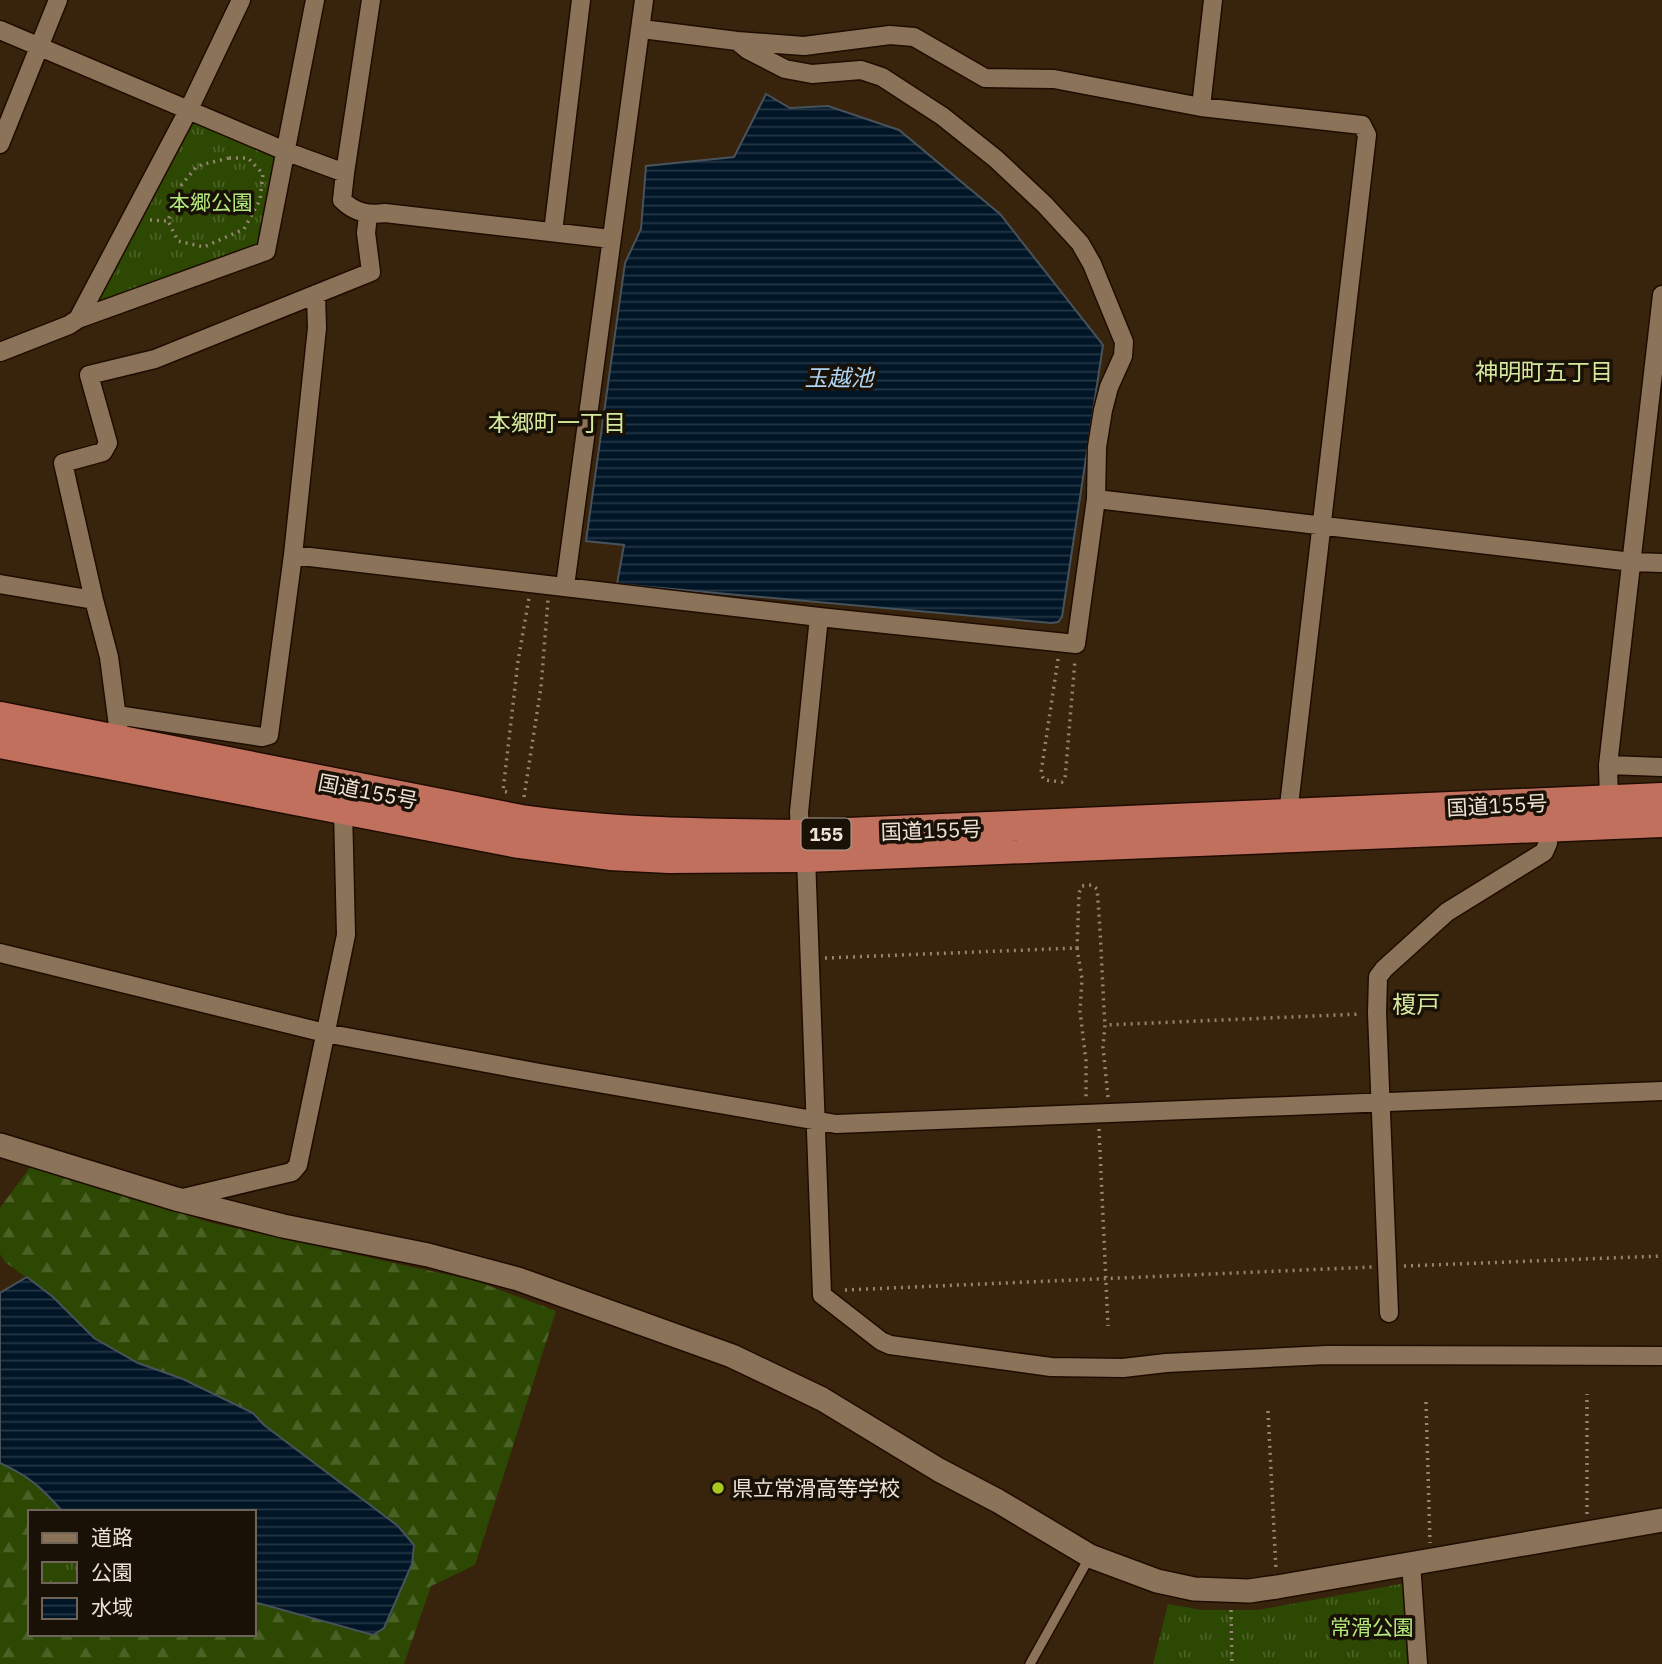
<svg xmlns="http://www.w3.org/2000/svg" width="1662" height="1664" font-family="'IBM Plex Sans','Noto Sans JP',sans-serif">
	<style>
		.forest { fill: url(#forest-firs) }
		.park { fill: url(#park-tufts) }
		.water { fill: url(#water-rules); stroke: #48525a; stroke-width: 2 }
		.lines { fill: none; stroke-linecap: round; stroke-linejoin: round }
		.service-casing { stroke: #1f0c00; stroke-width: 12 }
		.minor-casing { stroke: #1f0c00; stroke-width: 21 }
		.tertiary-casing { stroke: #1f0c00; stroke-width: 26 }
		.trunk-casing { stroke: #1f0c00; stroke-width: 33 }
		.path { stroke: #958472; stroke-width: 3.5; stroke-dasharray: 2 5; stroke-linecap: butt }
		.service { stroke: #8b735a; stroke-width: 9 }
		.minor { stroke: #8b735a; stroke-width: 18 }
		.tertiary { stroke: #8b735a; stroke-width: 23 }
		.trunk { stroke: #c2705e; stroke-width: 30 }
		.poi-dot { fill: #a6c821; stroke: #191006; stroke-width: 2.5 }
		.labels { text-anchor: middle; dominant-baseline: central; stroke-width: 7; stroke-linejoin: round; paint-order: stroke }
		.shield { fill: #191006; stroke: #afa296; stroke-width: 2 }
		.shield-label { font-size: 19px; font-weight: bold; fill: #efe1d4 }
		.park-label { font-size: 21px; fill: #b3e97c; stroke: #191006 }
		.street-label { font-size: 21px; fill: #efe1d4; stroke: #191006 }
		.poi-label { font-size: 21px; fill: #efe1d4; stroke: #191006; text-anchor: start }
		.neighbourhood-label { font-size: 23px; fill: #d4e99e; stroke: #191006 }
		.water-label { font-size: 23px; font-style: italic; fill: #acd4f2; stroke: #191006 }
		.quarter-label { font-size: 24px; fill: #d4e99e; stroke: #191006 }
	</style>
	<defs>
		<pattern id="forest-firs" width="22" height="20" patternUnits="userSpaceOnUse" patternTransform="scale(1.75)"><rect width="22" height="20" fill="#2c4802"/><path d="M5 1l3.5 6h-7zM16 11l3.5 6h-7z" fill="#4b6226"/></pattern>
		<pattern id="park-tufts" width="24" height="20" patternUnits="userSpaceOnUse" patternTransform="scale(1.75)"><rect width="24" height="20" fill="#2c4802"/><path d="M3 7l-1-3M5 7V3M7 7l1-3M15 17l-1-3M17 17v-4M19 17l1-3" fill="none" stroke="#4b6226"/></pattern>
		<pattern id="water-rules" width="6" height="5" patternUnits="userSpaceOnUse" patternTransform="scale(1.75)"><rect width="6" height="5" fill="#001526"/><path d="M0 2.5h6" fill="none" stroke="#263745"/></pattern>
	</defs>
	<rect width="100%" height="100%" fill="#38240d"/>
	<path class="forest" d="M31 1166 212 1223 476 1281 556 1311 475 1565 431 1586 404 1664H0V1463C30 1477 41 1487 63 1512H30V1634H254V1602L373 1634 384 1628 412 1564 398 1526 264 1425 253 1413 183 1379 138 1363 94 1338 53 1297 5 1262 0 1254V1208Z"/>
	<path class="park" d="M197 121 272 152 277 160 262 239 255 245 103 307 98 298 188 125Z
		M1406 1583 1411 1664H1153L1168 1604 1202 1610H1258Z"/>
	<path class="water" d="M766 94 790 108 828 106 899 130 1000 214 1103 345 1062 617 1058 622 1051 623 617 584 624 545 586 541 625 263 641 229 646 166 734 157Z
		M27 1277 53 1297 94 1338 138 1363 183 1379 253 1413 264 1425 398 1526 414 1545 412 1564 384 1628 373 1635 254 1602V1512H63C41 1487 30 1477 0 1463V1293Z"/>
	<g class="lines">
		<g class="service-casing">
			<path id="service" d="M1030 1664 1089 1558"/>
		</g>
		<g class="minor-casing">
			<path id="minor" d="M642 29 737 41 804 46 890 35 914 37 985 78 1054 79 1201 107 1362 125 1367 135 1288 814
				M0 30 285 151 345 173 342 200C355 213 368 215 385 213L611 239
				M1201 107 1213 0
				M0 144 58 0
				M345 173 371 0
				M553 232 581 0
				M78 319 266 251 315 0
				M0 352 69 325 78 319 189 109 241 0
				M1096 499 1632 562 1662 563
				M293 555 819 617 1076 644 1096 499 1097 447 1103 410 1109 387 1123 356 1124 342 1092 264 1080 243 1045 205 996 159 942 116 882 77 861 70 812 74 785 69 748 50 737 41
				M0 584 94 600
				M565 586 644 0
				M117 715 262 737 269 735 293 555 317 328 316 294
				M120 741 109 657 94 600 63 463 103 452 108 443 89 375 155 359 371 272 366 233 368 215
				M1608 765 1662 767
				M1609 800 1608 765 1662 295
				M800 835 799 812 819 617
				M806 857 822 1295 881 1341 890 1345 1051 1367 1123 1368 1166 1363 1327 1355 1662 1356
				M0 953 325 1033 540 1073 836 1124 1662 1091
				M179 1199 292 1172 298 1165 346 935 343 809
				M1389 1313 1377 1013 1378 977 1384 969 1447 912 1544 852 1548 843 1549 827
				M1411 1563 1418 1664"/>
		</g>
		<g class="tertiary-casing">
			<path id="tertiary" d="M0 1145 176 1199 283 1226 428 1255 518 1279 732 1356 822 1399 939 1470 998 1501 1090 1556 1157 1581 1194 1589 1249 1591 1277 1587 1662 1520"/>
		</g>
		<g class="trunk-casing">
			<path id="trunk" d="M0 717 521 820C614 833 707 834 800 835L1662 798
				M0 743 519 843 610 855 669 858 806 857 1662 822"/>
		</g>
		<path class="path" d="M229 158H248L263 174 260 200 244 229 204 247 178 241 168 221 179 188 197 166Z
			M150 220 168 221
			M1058 659 1041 773 1044 780 1062 782 1065 779 1075 660
			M507 792 503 791 518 661 529 598
			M524 797 541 687 548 600
			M1077 948 1082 979 1080 1011 1086 1061V1099
			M825 958 1077 948 1079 893 1082 886 1092 885 1097 889C1101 934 1102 979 1105 1025
			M1108 1097 1103 1047 1105 1025 1361 1014
			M1099 1129 1108 1326
			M1404 1266 1662 1256
			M845 1290 1372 1267
			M1426 1402 1430 1543
			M1268 1411 1276 1570
			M1587 1514V1394
			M1231 1610 1232 1664"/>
		<use href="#service" class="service"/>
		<use href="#minor" class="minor"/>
		<use href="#tertiary" class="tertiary"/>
		<use href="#trunk" class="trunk"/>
	</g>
	<circle class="poi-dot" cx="718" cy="1488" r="7"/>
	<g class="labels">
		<rect class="shield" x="801.5" y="818.5" width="49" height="31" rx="5"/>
		<g class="shield-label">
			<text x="826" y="834">155</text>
		</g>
		<g class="park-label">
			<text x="211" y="202">本郷公園</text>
			<text x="1372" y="1627">常滑公園</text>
		</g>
		<g class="street-label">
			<text transform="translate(368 791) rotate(11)">国道155号</text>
			<text transform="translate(1497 805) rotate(-3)">国道155号</text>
			<text transform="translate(931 830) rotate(-2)">国道155号</text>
		</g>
		<g class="poi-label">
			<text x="732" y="1488">県立常滑高等学校</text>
		</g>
		<g class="neighbourhood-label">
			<text x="1544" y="371">神明町五丁目</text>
			<text x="557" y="422">本郷町一丁目</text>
		</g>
		<g class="water-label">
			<text x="839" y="377">玉越池</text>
		</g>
		<g class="quarter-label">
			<text x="1416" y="1004">榎戸</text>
		</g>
	</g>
	<rect x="28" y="1510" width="228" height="126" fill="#191006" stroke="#6f6458" stroke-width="2"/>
	<rect x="42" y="1533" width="35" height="10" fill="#8b735a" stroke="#6f6458" stroke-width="2"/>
	<text x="91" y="1545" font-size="21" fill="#efe1d4">道路</text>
	<rect x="42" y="1562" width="35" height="21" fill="url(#park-tufts)" stroke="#6f6458" stroke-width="2"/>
	<text x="91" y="1580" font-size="21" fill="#efe1d4">公園</text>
	<rect x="42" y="1598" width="35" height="21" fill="url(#water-rules)" stroke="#6f6458" stroke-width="2"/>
	<text x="91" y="1615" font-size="21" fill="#efe1d4">水域</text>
</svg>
